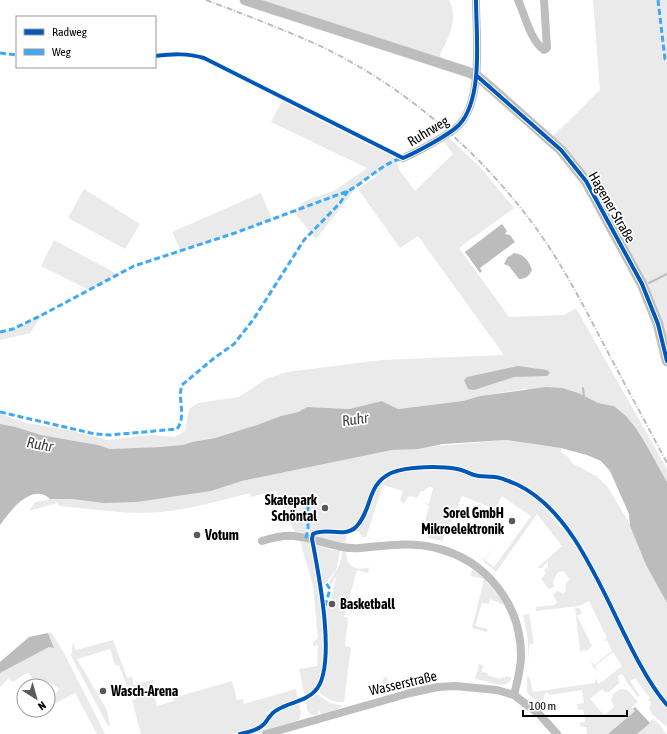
<svg xmlns="http://www.w3.org/2000/svg" width="667" height="734" font-family="'Asap Condensed',sans-serif">
	<style>
		.green { fill: #eaeaea }
		.water { fill: #bcbcbc }
		.lines { fill: none; stroke-linecap: round; stroke-linejoin: round }
		.stream { stroke: #bcbcbc; stroke-width: 2 }
		.major-casing { stroke: #dbdbdb; stroke-width: 11 }
		.minor { stroke: #bebebe; stroke-width: 8 }
		.major { stroke: #bdbdbd; stroke-width: 10 }
		.rail { stroke: #bdbdbd; stroke-width: 2; stroke-dasharray: 6 2 1 2; stroke-linecap: butt }
		.quiet { stroke: #3fa9f5; stroke-width: 3; stroke-dasharray: 6 3; stroke-linecap: butt }
		.cycleway-casing { stroke: #fff; stroke-width: 6 }
		.cycleway { stroke: #0057b8; stroke-width: 4 }
		.poi-dot { fill: #595959; stroke: #fff; stroke-width: 1.5 }
		.labels { text-anchor: middle; dominant-baseline: central; stroke-width: 3.5; stroke-linejoin: round; paint-order: stroke }
		.street-label { font-size: 14px; fill: #000; stroke: #fff }
		.poi-label { font-size: 14px; font-weight: bold; fill: #000; stroke: #fff; text-anchor: start }
		.water-label { font-size: 15px; font-style: italic; fill: #414141; stroke: #fff }
	</style>
	<rect width="100%" height="100%" fill="#fff"/>
	<path class="green" d="M254 0H449C459 17 449 38 440 54L443 61Z
		M593 0H667V349L608 220 550 139 600 90Z
		M282 101 383 152 396 156 399 170 415 191 453 154 444 141 448 137 480 167 514 208 459 248 509 317 564 315 576 308 667 469V482L636 428 626 416 614 406 525 389 480 396 463 401 398 409 382 401 349 409 307 407 298 412 281 416 257 425 215 438 192 442 182 445 144 448 110 449 98 445 41 435 16 427 0 424V414L27 423 69 430 107 440 152 435 175 437 185 431 189 409 198 403 239 397 266 379 287 372 382 360 504 355 418 236 400 248 358 189 378 175 376 172 357 187 316 239 293 211 307 200 334 191 367 168 271 122Z
		M84 189 140 224 125 249 68 218Z
		M261 193 272 219 181 251 172 232Z
		M54 240 117 274 89 290 41 266Z
		M42 315 30 333 0 340V332L13 329Z
		M506 440 561 448V452L568 457 572 463 596 476 607 486 628 521 646 565 667 603V727L652 714 649 709 651 703 648 699 650 698 635 678 630 681 640 696 638 697 625 680 623 674 618 676 619 683 609 692H605L602 689 590 699 604 715 614 707 611 700 614 693 620 689 627 690 638 702 632 707 635 711 608 734H587L586 727H581L580 723 585 722 583 709 578 710 577 704 584 703 582 690 551 695 546 692 539 703 527 693V677L529 676 533 692 595 683V678L599 684 622 666 613 652 595 666 598 671 592 666 591 661 594 665 612 651 607 640 603 641 607 638 589 601 579 606 536 611V607L555 605 557 602 553 595 557 591 563 593 566 591 565 586 569 579 564 571 558 572 553 581 554 587 549 589 541 579 546 573 544 570 547 567 548 570V561L542 568H537L562 546 537 514 496 572 479 557 484 560 494 546 485 560 494 567 531 516 502 496 495 509 462 496 442 541 428 538V535L423 534 421 537 429 506 425 503 429 504 433 488 429 487 424 491H421L417 498 409 496 404 504 400 500 403 491 383 485 366 537H363L356 529 364 520 381 480 406 471 440 470H456L479 478 497 479 524 491 539 502 572 540 575 539 554 511 543 500 520 484 498 475 478 474 453 466 409 467 386 473 377 479C370 493 367 512 356 524 344 537 323 522 310 534V516L307 517 306 533 295 532 283 510 276 490 251 497 250 493C221 500 192 509 162 512 128 515 94 509 60 506L57 503 29 511 35 502 50 499H72L137 502 211 491 242 481 392 450Z
		M319 532 347 533 345 543 329 541 315 536Z
		M300 541 309 543C321 586 324 628 322 672 319 683 314 691 305 697L299 669 317 666 318 645 313 646V642L318 638 313 585Z
		M313 544 328 549 340 551 336 570 323 586Z
		M346 551C345 566 357 572 369 567L368 573 357 570 344 617 348 618 345 646 351 647 344 702C335 703 327 699 320 693L319 689 325 672 327 656 325 609 331 600 336 578H334L331 586 329 582 340 564 342 552Z
		M472 569C485 579 496 590 504 605L490 599 489 604 482 603 475 626 488 629 487 632 472 628 484 579 471 576Z
		M575 607 580 609 582 613 577 616 592 646 585 652V650L580 651Z
		M529 614 534 643 529 645 528 663V640L523 615Z
		M51 632 64 653 105 734H97L75 693 51 706 49 704 55 697 54 696 59 689 55 685 47 682 33 679 28 672 13 682 8 679 0 687V673L49 647H54L48 633Z
		M113 640 127 678 132 677 134 685 153 680 154 686 152 687 157 706 174 701 173 698 232 681 237 700 243 699 244 704 296 689 298 700 274 709 260 726 233 734H141L132 700 136 699 134 694H130L119 665H115L110 649 77 659 107 710 110 724 108 726 71 656 73 642 76 650Z
		M479 664 483 665 482 672 488 673 487 675 501 679V677L505 678 506 676 512 678C505 692 487 680 475 679Z
		M384 677 388 678 387 681 408 685 371 695 373 690H376L378 685 382 686Z
		M317 694 330 703 343 706 336 710 321 714 320 711 318 712V715H311L307 710 306 701 314 695Z
		M299 703 301 714 299 720 257 733 265 727 275 713Z
		M653 719 661 726 666 734H637Z"/>
	<path class="water" d="M502 224 507 231 505 234 510 235 515 242 480 268 482 271 480 273 465 252Z
		M514 253C524 254 529 261 532 270 529 276 526 279 519 279L509 266 504 264 507 258Z
		M518 366 547 370 550 373 547 376 514 377 474 390 468 389 464 380 467 377Z
		M546 387 562 388 578 393 598 403 614 406 626 416 636 428 648 448 667 482V603L646 565 630 526 629 514 610 471 601 461 587 455 561 448 506 440 443 444 418 449 392 450 242 481 211 491 137 502 104 503 72 499H50C32 482 10 511 0 525V424L16 427 41 435 98 445 110 449 160 447 182 445 192 442 215 438 257 425 281 416 298 412 307 407 349 409 382 401 398 409 463 401 480 396Z
		M48 633 54 648 49 647 0 673V662L29 637Z
		M635 707 650 723 637 734H608L635 711 633 709Z"/>
	<g class="lines">
		<path class="stream" d="M649 283 667 274
			M583 388 584 397"/>
		<g class="major-casing">
			<path id="major" d="M245 0 468 72 477 76 489 86 561 150 586 181 642 284 658 324 667 361"/>
		</g>
		<path class="minor" d="M518 0C525 15 530 40 544 50L547 48 544 0
			M403 158C417 152 449 135 459 125 484 98 476 35 476 0
			M262 541C272 538 284 535 294 536 316 538 338 550 360 548 385 546 410 541 436 548 486 560 521 604 521 656 521 669 517 682 514 695
			M266 734 410 693 438 687 455 686 497 690 514 695 539 714 557 734"/>
		<use href="#major" class="major"/>
		<path class="rail" d="M206 0C243 14 280 28 316 44 400 83 475 147 530 220 559 258 581 301 603 343 624 383 646 423 667 463"/>
		<path class="quiet" d="M658 0 665 59 667 60
			M0 53 17 55
			M0 332 13 329 42 315 134 266 235 233 348 191C367 181 382 163 403 158
			M0 412 95 434 110 435 177 429C187 416 177 399 182 385L213 359 234 344 253 320 304 240 340 203 348 191
			M306 538 308 529V501
			M325 606 330 589 326 583"/>
		<g class="cycleway-casing">
			<path id="cycleway" d="M155 56C172 54 187 53 204 58L403 158C417 152 449 135 459 125 484 98 476 35 476 0
				M477 76 561 150 586 181 642 284 658 324 667 361
				M240 734C249 732 259 730 265 723 269 718 271 713 277 710 289 702 305 702 315 691 338 668 318 570 312 539L313 534C326 527 345 538 356 527 373 509 366 485 391 473 407 466 441 466 457 469 463 470 469 473 474 475 481 477 488 476 495 477 503 478 511 482 518 485 591 520 616 645 667 705"/>
		</g>
		<use href="#cycleway" class="cycleway"/>
	</g>
	<g class="poi-dot">
		<circle cx="325" cy="508" r="4"/>
		<circle cx="512" cy="521" r="4"/>
		<circle cx="197" cy="535" r="4"/>
		<circle cx="332" cy="604" r="4"/>
		<circle cx="103" cy="691" r="4"/>
	</g>
	<g class="labels">
		<g class="street-label">
			<text transform="translate(428 131) rotate(-31)">Ruhrweg</text>
			<text transform="translate(612 207) rotate(60)">Hagener Straße</text>
			<text transform="translate(403 683) rotate(-13)">Wasserstraße</text>
		</g>
		<g class="poi-label">
			<text x="317" y="500" text-anchor="end">Skatepark<tspan x="317" dy="16">Schöntal</tspan></text>
			<text x="504" y="513" text-anchor="end">Sorel GmbH<tspan x="504" dy="16">Mikroelektronik</tspan></text>
			<text x="205" y="535">Votum</text>
			<text x="340" y="604">Basketball</text>
			<text x="111" y="691">Wasch-Arena</text>
		</g>
		<g class="water-label">
			<text transform="translate(355 419) rotate(-8)">Ruhr</text>
			<text transform="translate(40 444) rotate(10)">Ruhr</text>
		</g>
	</g>
	<rect x="16" y="16" width="140" height="52" fill="#ffffff" stroke="#999999"/>
	<rect x="24" y="29" width="20" height="6" fill="#0057b8" stroke="#999999"/>
	<text x="52" y="36" font-size="12" fill="#000000">Radweg</text>
	<rect x="24" y="49" width="20" height="6" fill="#3fa9f5" stroke="#999999"/>
	<text x="52" y="56" font-size="12" fill="#000000">Weg</text>
	<g transform="translate(36 698) rotate(143)"><circle r="19" fill="#ffffff" stroke="#999999"/>
	<path d="M0-3L7 15L0 10L-7 15Z" fill="#595959"/>
	<text y="-6" font-size="11" font-weight="bold" text-anchor="middle" fill="#000000">N</text>
	</g>
	<path d="M523 710v6h104v-6" fill="none" stroke="#000000" stroke-width="2"/>
	<text x="529" y="710" font-size="12" fill="#000000" stroke="#ffffff" stroke-width="3" paint-order="stroke">100 m</text>
</svg>
